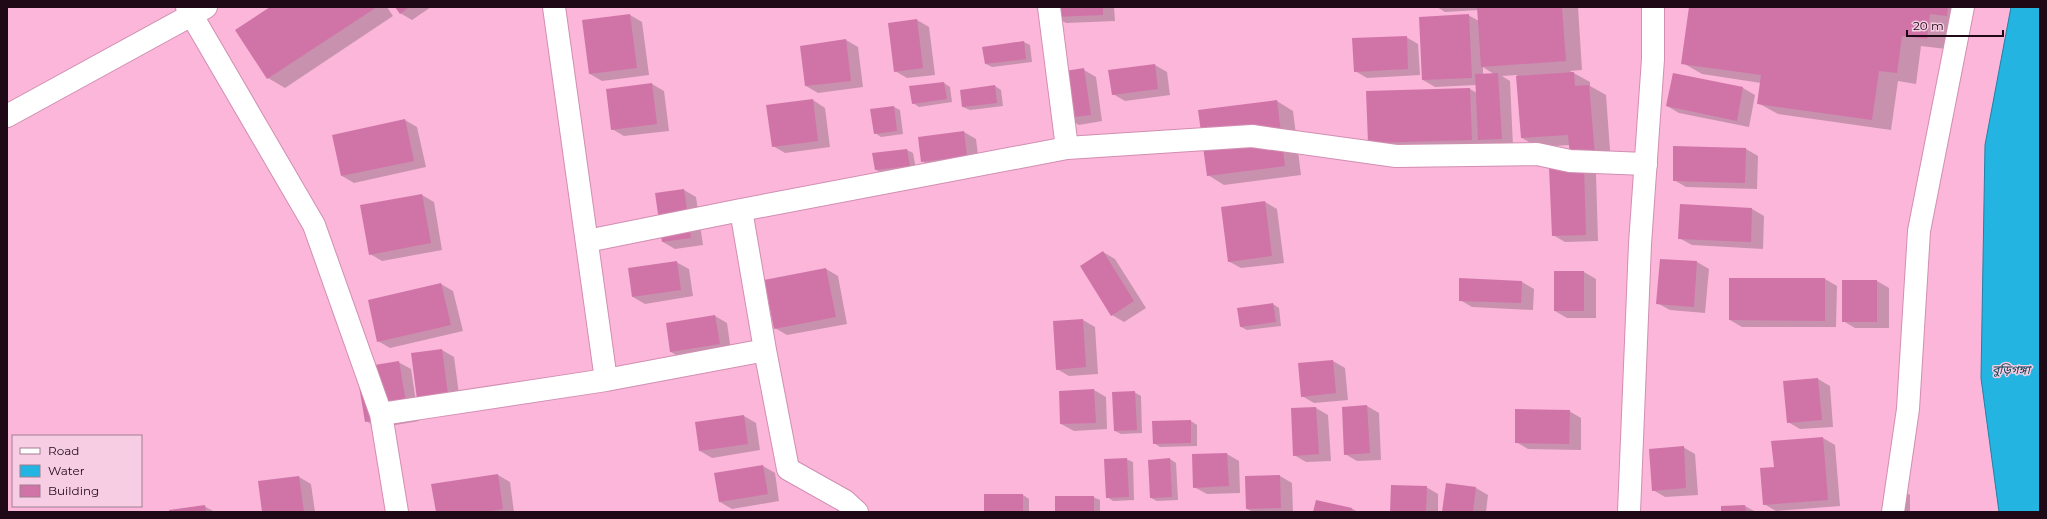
<svg xmlns="http://www.w3.org/2000/svg" width="2047" height="519" font-family="Montserrat,'Noto Sans Bengali',sans-serif">
	<style>
		.water { fill: #23b4e2; stroke: #2281a5 }
		.shadow { fill: #0003; fill-rule: evenodd }
		.building { fill: #d074a8 }
		.lines { fill: none; stroke-linecap: round; stroke-linejoin: round }
		.minor-casing { stroke: #d18fb2; stroke-width: 24 }
		.tertiary-casing { stroke: #d18fb2; stroke-width: 24 }
		.minor { stroke: #fff; stroke-width: 22 }
		.tertiary { stroke: #fff; stroke-width: 22 }
		.labels { text-anchor: middle; dominant-baseline: central; stroke-width: 3; stroke-linejoin: round; paint-order: stroke }
		.water-label { font-size: 12px; font-style: italic; fill: #094356; stroke: #f7cde3 }
	</style>
	<rect width="100%" height="100%" fill="#fbb6da"/>
	<path class="water" d="M2011 7H2040V512H1999L1981 378 1985 145Z"/>
	<path class="shadow" d="M272 7H387L393 16 285 88 268 78Z
		M396 7H431L412 20 400 13Z
		M1054 7H1114L1115 21 1066 23 1054 16Z
		M1437 7H1578L1582 70 1570 71 1590 82V86L1606 95 1611 164 1570 145 1538 147 1522 138 1517 75 1502 76 1510 81 1513 146 1385 152 1369 142 1470 89 1477 93 1476 85 1435 87 1423 80 1468 15 1479 21 1478 10 1445 12ZM1483 67 1489 71 1494 74H1483Z
		M1690 7H1969L1946 49 1921 46 1916 84 1898 81 1891 130 1778 114 1758 103 1761 83 1702 74 1683 63Z
		M630 15 642 22 649 75 602 81 590 74Z
		M917 20 929 27 935 75 907 78 895 71Z
		M1406 37 1418 44 1420 75 1367 78 1355 71Z
		M846 40 858 47 863 87 818 93 806 86Z
		M1024 42 1030 45 1032 62 992 67 986 64Z
		M1155 65 1167 72 1170 95 1125 101 1113 94Z
		M1084 70 1096 77 1102 121 1079 125 1067 118Z
		M1673 74 1743 88 1755 95 1749 127 1679 113 1667 106Z
		M944 83 950 87 952 102 919 107 913 103Z
		M652 84 664 91 669 131 624 136 612 129Z
		M995 86 1001 90 1003 106 970 110 963 107Z
		M813 100 825 108 830 147 785 153 773 146Z
		M1277 101 1293 111 1301 175 1224 185 1208 175Z
		M894 107 900 110 903 134 881 137 875 133Z
		M405 120 417 127 426 167 354 183 342 176Z
		M964 132 976 139 979 163 934 168 922 161Z
		M1746 149 1758 156 1757 189 1686 187 1674 180Z
		M907 150 913 153 916 169 882 173 876 170Z
		M1584 167 1596 174 1598 241 1565 242 1553 235Z
		M684 190 696 197 703 245 675 249 663 242Z
		M422 195 434 202 442 250 382 261 370 254Z
		M1265 202 1277 209 1284 263 1241 268 1228 261Z
		M1752 209 1764 216 1763 249 1692 245 1679 238Z
		M1103 252 1115 259 1146 308 1124 322 1112 315Z
		M676 262 689 269 693 296 645 304 633 297Z
		M1697 262 1709 269 1705 313 1670 310 1657 303Z
		M826 269 838 276 847 324 787 335 775 328Z
		M1584 272 1596 279V318H1567L1555 311Z
		M1825 279 1837 286 1836 327H1742L1730 320Z
		M1877 281 1889 288V328H1855L1843 321Z
		M1522 282 1534 289 1533 310 1472 307 1460 300Z
		M441 284 453 291 463 331 390 348 378 341Z
		M1273 304 1279 308 1281 326 1247 330 1241 327Z
		M715 316 727 323 731 351 683 359 671 352 667 324Z
		M1083 320 1095 327 1098 374 1069 376 1057 369Z
		M442 350 454 357 461 409 419 406Z
		M1333 361 1345 368 1348 400 1314 403 1302 396Z
		M398 362 411 369 419 421 378 428 366 421Z
		M1818 379 1830 386 1833 427 1800 429 1788 422Z
		M1094 390 1106 397 1107 429 1074 431 1061 424Z
		M1134 392 1141 396 1142 433 1121 434 1115 431Z
		M1367 406 1379 413 1381 460 1357 461 1345 454Z
		M1316 408 1328 415 1331 461 1306 462 1294 455Z
		M1569 411 1581 418V450L1528 449 1516 442Z
		M744 416 756 423 760 450 712 458 700 451Z
		M1191 421 1197 425V446L1160 447 1154 443Z
		M1823 438 1835 445 1840 506 1776 511 1764 504 1775 468 1772 442Z
		M1683 447 1695 454 1698 495 1665 497 1653 490Z
		M1227 454 1239 461 1240 493 1207 494 1194 487Z
		M1126 459 1133 462 1134 500 1113 501 1107 497Z
		M1170 459 1176 463 1178 500 1157 501 1151 498Z
		M763 466 775 473 779 501 732 509 720 502Z
		M498 475 510 482 514 512H437Z
		M1280 476 1292 483 1293 512H1253L1247 509Z
		M299 477 311 484 315 512H263L259 482Z
		M1426 487 1438 494V512H1391Z
		M1476 488 1488 495 1486 512H1443Z
		M1904 491 1910 495V512H1886Z
		M1023 495 1029 499V512H985Z
		M1093 497 1100 500V512H1056Z
		M204 506 215 512H170Z
		M1745 506 1756 512H1722V507Z
		M1351 508 1358 512H1314Z"/>
	<path class="building" d="M270 7H377L267 79 235 30Z
		M395 7H409L400 14Z
		M1053 7H1103V15L1053 17Z
		M1477 7H1562L1566 61 1481 67Z
		M1689 7H1948L1947 16 1930 14 1927 39 1902 36 1897 73 1879 71 1872 120 1757 104 1761 75 1681 64Z
		M630 14 637 68 589 74 582 20Z
		M1469 14 1472 78 1422 80 1419 17Z
		M917 19 923 68 894 72 888 23Z
		M1407 36 1408 69 1354 72 1352 38Z
		M846 39 851 81 805 86 800 46Z
		M1024 41 1026 59 985 64 982 47Z
		M1155 64 1158 89 1112 95 1108 70Z
		M1084 68 1091 115 1066 118 1059 72Z
		M1574 72 1575 86 1589 85 1595 155 1570 157 1568 135 1521 138 1516 76Z
		M1498 73 1502 139 1478 140 1475 74Z
		M1673 73 1743 87 1737 121 1666 106Z
		M944 82 947 99 912 104 909 86Z
		M652 83 657 124 611 130 606 89Z
		M995 85 997 103 962 107 960 90Z
		M1470 88 1472 140 1368 143 1366 91Z
		M813 99 818 141 772 147 766 105Z
		M1277 100 1285 166 1207 176 1198 110Z
		M894 106 897 131 874 134 870 109Z
		M405 119 414 161 341 176 332 135Z
		M964 131 967 156 921 162 918 137Z
		M1673 146 1746 148 1745 183 1673 181Z
		M907 149 910 166 875 170 872 153Z
		M1584 166 1586 235 1552 236 1549 167Z
		M684 189 691 238 662 242 655 193Z
		M422 194 431 243 369 255 360 205Z
		M1265 201 1272 256 1228 262 1221 207Z
		M1680 204 1752 208 1751 242 1678 239Z
		M1103 251 1134 301 1111 316 1080 266Z
		M1660 259 1697 261 1694 307 1656 304Z
		M677 261 681 290 632 297 628 268Z
		M826 268 836 317 774 329 764 280Z
		M1554 271H1584V311H1554Z
		M1459 278 1522 281 1521 303 1459 301Z
		M1729 278H1825V321L1729 320Z
		M1842 280H1877V322H1842Z
		M441 283 451 325 377 342 368 300Z
		M1273 303 1276 322 1240 327 1237 308Z
		M715 315 720 344 670 352 666 323Z
		M1083 319 1086 367 1056 370 1053 321Z
		M442 349 449 402 418 407 411 353Z
		M1333 360 1336 393 1301 397 1298 363Z
		M399 361 408 414 365 422 356 368Z
		M1818 378 1822 420 1787 423 1783 381Z
		M1094 389 1096 423 1060 424 1059 391Z
		M1135 391 1137 430 1114 431 1112 392Z
		M1367 405 1370 453 1344 455 1342 407Z
		M1316 407 1319 454 1293 456 1291 408Z
		M1515 409 1570 410 1569 444 1515 443Z
		M744 415 748 444 699 451 695 422Z
		M1191 420V443L1153 444 1152 421Z
		M1823 437 1828 500 1763 505 1760 468 1774 467 1771 441Z
		M1684 446 1686 488 1652 491 1649 449Z
		M1227 453 1229 486 1193 488 1192 454Z
		M1127 458 1129 497 1106 498 1104 459Z
		M1170 458 1172 497 1150 498 1148 460Z
		M763 465 768 494 719 502 714 473Z
		M498 474 503 509 485 512H436L431 484Z
		M1280 475 1281 508 1246 509 1245 476Z
		M299 476 304 512H262L258 481Z
		M1446 483 1476 487 1473 512H1442Z
		M1391 485 1427 486 1426 512H1390Z
		M984 494H1023V512H984Z
		M1055 496H1094V512H1055Z
		M1316 500 1352 508 1351 512H1313Z
		M205 505 206 512H169V510Z
		M1745 505 1746 512H1721V506Z"/>
	<g class="lines">
		<g class="minor-casing">
			<path id="minor" d="M187 7 314 225 381 414 397 512
				M554 7 606 380
				M1049 7 1067 148 1252 136 1396 156 1537 154 1570 161 1646 164
				M7 116 206 7
				M741 210 1067 148
				M765 350 788 469 845 501 857 512
				M381 414 606 380 765 350 741 210 587 241
				M1893 512 1908 409 1919 231 1963 7"/>
		</g>
		<g class="tertiary-casing">
			<path id="tertiary" d="M1629 512 1640 244 1653 59V7"/>
		</g>
		<use href="#minor" class="minor"/>
		<use href="#tertiary" class="tertiary"/>
	</g>
	<g class="labels">
		<g class="water-label">
			<text x="2011" y="369">বুড়িগঙ্গা</text>
		</g>
	</g>
	<rect width="2047" height="519" fill="none" stroke="#200916" stroke-width="16"/>
	<rect x="12" y="435" width="130" height="72" fill="#f7cde3" stroke="#a17f91"/>
	<rect x="20" y="448" width="20" height="6" fill="#ffffff" stroke="#a17f91"/>
	<text x="48" y="455" font-size="12" fill="#200916">Road</text>
	<rect x="20" y="465" width="20" height="12" fill="#23b4e2" stroke="#a17f91"/>
	<text x="48" y="475" font-size="12" fill="#200916">Water</text>
	<rect x="20" y="485" width="20" height="12" fill="#d074a8" stroke="#a17f91"/>
	<text x="48" y="495" font-size="12" fill="#200916">Building</text>
	<path d="M1907 30v6h96v-6" fill="none" stroke="#200916" stroke-width="2"/>
	<text x="1913" y="30" font-size="12" fill="#200916" stroke="#f7cde3" stroke-width="3" paint-order="stroke">20 m</text>
</svg>
